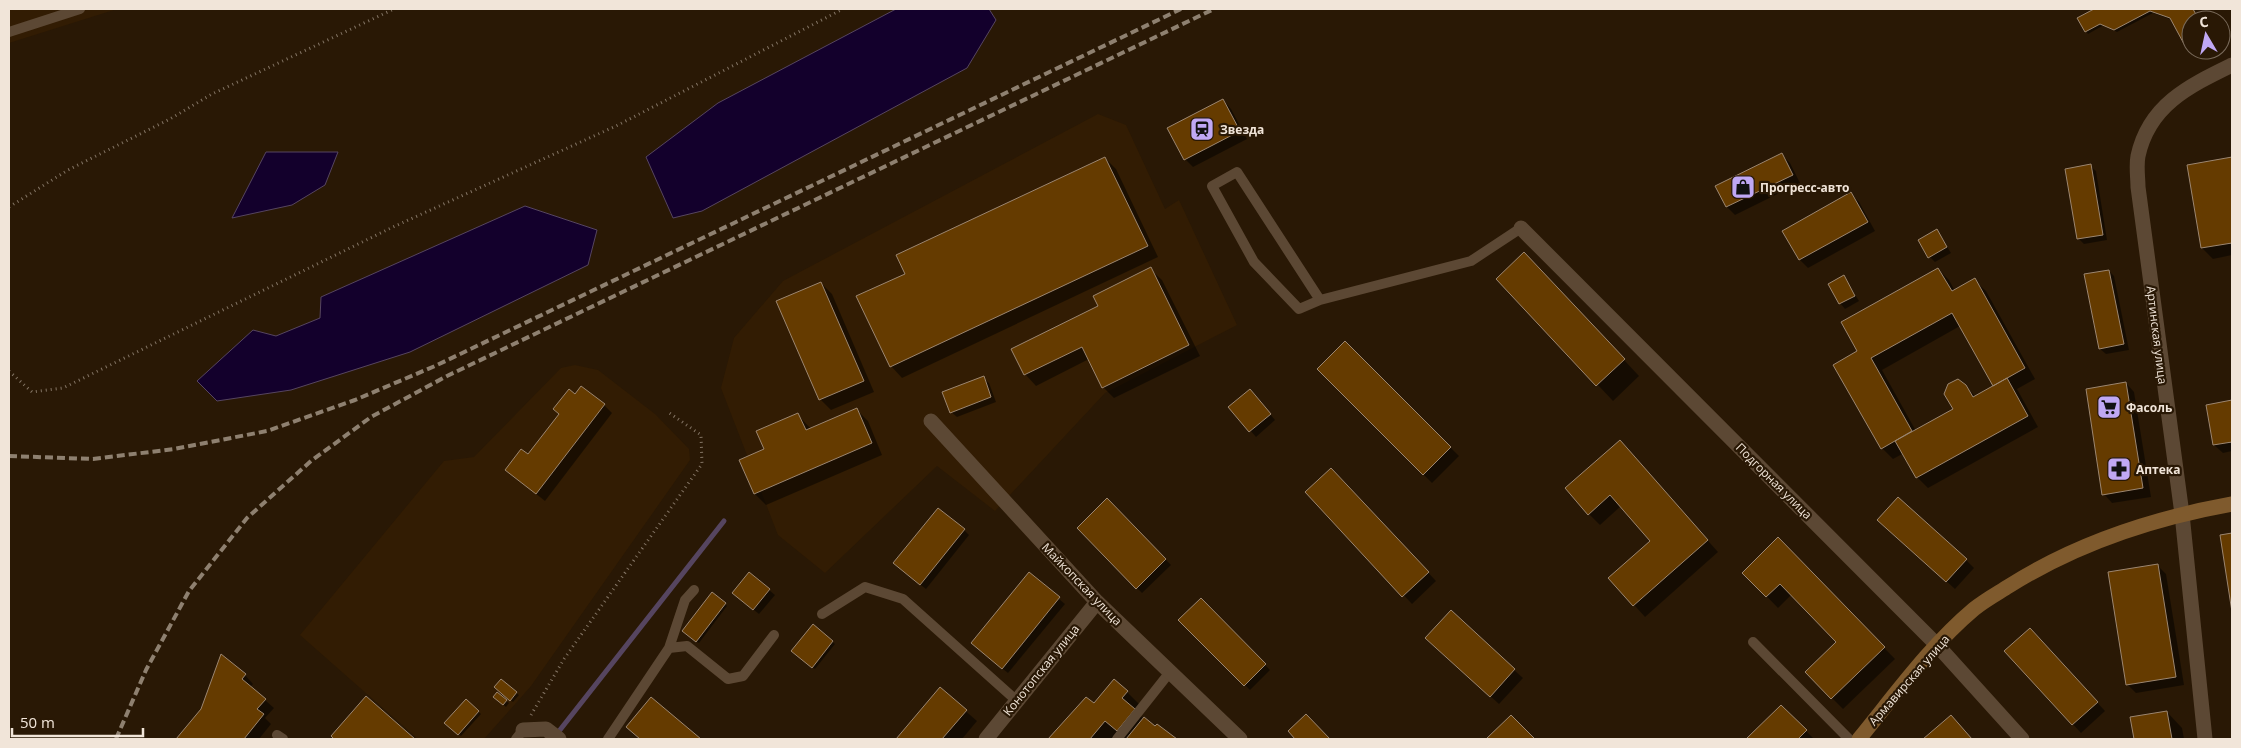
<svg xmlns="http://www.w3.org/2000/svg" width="2241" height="748" font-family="'Open Sans',sans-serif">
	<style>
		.built { fill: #321c03 }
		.water { fill: #13002c; stroke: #564560 }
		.shadow { fill: #0007; fill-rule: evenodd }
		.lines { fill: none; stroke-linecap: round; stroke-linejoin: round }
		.stream { stroke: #564560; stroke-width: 5 }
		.building { fill: #653b00; stroke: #9c8670 }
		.path { stroke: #847565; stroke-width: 3; stroke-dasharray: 1 4; stroke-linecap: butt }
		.service { stroke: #5c4834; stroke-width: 10 }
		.minor { stroke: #5c4834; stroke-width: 15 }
		.tertiary { stroke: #5c4834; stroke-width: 15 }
		.secondary { stroke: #7f5a2d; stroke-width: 15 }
		.rail { stroke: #8e8070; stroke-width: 4; stroke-dasharray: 8 4; stroke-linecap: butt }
		.labels { text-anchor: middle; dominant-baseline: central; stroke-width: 4.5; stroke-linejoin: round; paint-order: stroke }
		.poi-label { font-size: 12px; font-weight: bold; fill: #f1e5d9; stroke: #291805; text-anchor: start }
		.street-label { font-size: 12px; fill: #f1e5d9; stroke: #291805 }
	</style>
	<rect width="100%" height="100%" fill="#291805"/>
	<path class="built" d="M9 9H117L9 43Z
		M1098 114 1126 125 1165 209 1179 200 1237 325 1105 393 995 511 937 466 825 573 778 535 721 388 734 338 783 281Z
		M575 365 598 370 655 414 689 449 690 460 531 686 484 739H418L300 635 444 461 474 457 561 368Z"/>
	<path class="water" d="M896 9H989L996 20 967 68 702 211 673 218 646 157 718 103Z
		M266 152H338L325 185 292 205 232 218Z
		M525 206 597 230 588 265 410 352 291 390 217 401 197 381 253 330 276 336 320 318 321 297Z"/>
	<path class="shadow" d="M2097 9H2193L2199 20H2191V44L2187 46 2172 20 2153 13 2117 32 2104 25 2088 34 2079 18Z
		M1223 100 1231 109 1247 139 1193 167 1185 159Z
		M1782 155 1790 163 1800 183 1735 215 1727 207 1717 187Z
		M1105 158 1116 169 1158 257 902 378 891 366 906 274Z
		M2232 159V255L2213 259 2202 248 2188 166Z
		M2090 166 2096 171 2107 240 2084 244 2078 238Z
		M1851 194 1859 202 1875 231 1808 268 1800 260 1784 231Z
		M1937 231 1951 253 1935 262 1930 257Z
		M1150 269 1162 280 1200 356 1114 398 1103 387 1089 359 1036 386 1025 374 1100 307Z
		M1938 269 1949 280 1955 291 1974 280 1986 291 2035 379 2017 389 2038 427 1928 488 1917 477 1904 453 1893 459 1882 448 1859 352ZM1960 326 1995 386 1976 397 1965 386 1955 409 1916 431 1882 370Z
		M1540 270 1639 376 1613 401 1498 279Z
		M2109 271 2114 276 2129 350 2106 354 2100 349Z
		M1844 277 1859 301 1845 309 1840 303Z
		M821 283 832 294 874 392 831 410 820 399Z
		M1345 343 1459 456 1432 483 1318 369Z
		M983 378 989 383 996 402 957 417 951 412Z
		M2126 383 2134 392 2151 497 2112 503 2104 494Z
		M575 396 604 405 612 413 545 501 506 470 529 456Z
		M1255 396 1275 420 1256 437 1230 407Z
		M2232 401V451L2223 453 2214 445 2208 406Z
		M857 410 868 421 882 455 766 505 755 494 766 449 798 415 811 429Z
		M1620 442 1718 552 1645 617 1610 578 1652 541 1621 506 1600 525 1589 514Z
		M1340 478 1436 581 1412 604 1307 492Z
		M1107 500 1171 565 1142 593 1078 528Z
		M1887 528 1966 560 1974 568 1955 589Z
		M964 530 969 535 926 589 900 569Z
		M2232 534V604L2222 536Z
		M1778 539 1895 659 1843 709 1806 672 1838 642 1792 594 1778 608 1744 573Z
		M2157 565 2166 574 2184 685 2136 693 2127 684Z
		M1029 574 1065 604 1008 673 978 649Z
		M769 590 775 595 759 614 739 598Z
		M1201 600 1270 670 1250 690 1180 620Z
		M725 604 727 606 699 643 686 633Z
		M813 626 835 644 815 669 795 653Z
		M2038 638 2105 711 2081 733 2006 651Z
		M1435 646 1514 670 1523 678 1499 704Z
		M245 675 253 684 250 687 274 708 265 718 271 724 259 739H178L202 709Z
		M501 681 519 695 513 702 498 689Z
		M940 689 977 721 962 739H898Z
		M1127 692 1143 708 1138 714 1144 719 1155 728 1157 725 1175 739H1126L1121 736 1118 739H1049L1086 699 1094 705Z
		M495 697 506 701 509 703 506 707Z
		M366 698 413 739H336L332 736Z
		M651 699 699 739H640L628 727Z
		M466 700 481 714 461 736 446 723Z
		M1781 706 1814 739H1747Z
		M2167 712 2182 728 2184 739H2135L2131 718Z"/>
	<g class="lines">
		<path class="stream" d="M556 735 724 521"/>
	</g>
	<path class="building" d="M2094 9H2193L2199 20H2191V41L2184 44 2170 18 2150 11 2114 30 2100 24 2085 32 2077 18Z
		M1223 99 1240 131 1184 160 1167 128Z
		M1782 153 1793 175 1726 207 1715 186Z
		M1105 157 1148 246 890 367 856 296 905 274 896 255Z
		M2232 157V243L2201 248 2187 165Z
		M2091 164 2103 235 2077 239 2065 169Z
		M1851 192 1868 222 1799 260 1782 231Z
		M1937 229 1947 247 1928 258 1918 240Z
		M1524 252 1625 359 1596 386 1496 279Z
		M1151 267 1189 345 1102 388 1082 347 1024 375 1011 349 1098 306 1093 296Z
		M1938 268 1952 291 1975 278 2025 368 1993 386 1952 313 1871 358 1912 431 1881 449 1833 365 1857 351 1841 322Z
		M2109 270 2124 344 2099 349 2084 274Z
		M1844 275 1855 296 1839 304 1828 284Z
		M821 282 864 381 819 400 776 301Z
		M1345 341 1451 447 1423 475 1317 369Z
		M984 376 991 397 950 413 942 392Z
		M2007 378 2028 416 1916 478 1895 441 1953 409 1944 394 1948 384 1958 379 1966 385 1973 397Z
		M2126 382 2143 488 2102 495 2086 389Z
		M581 386 605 404 536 494 505 470 521 449 528 454 559 414 553 409 569 389 575 394Z
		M1250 389 1271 414 1249 432 1228 407Z
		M2232 400V442L2213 445 2206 405Z
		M857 408 872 443 754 494 739 460 764 449 756 431 798 413 806 430Z
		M1620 440 1708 540 1633 606 1608 578 1650 541 1610 495 1588 515 1565 488Z
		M1331 468 1429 572 1402 597 1305 492Z
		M1898 497 1967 559 1946 582 1877 520Z
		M1107 498 1166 559 1136 589 1077 528Z
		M938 508 965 529 920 585 893 563Z
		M2232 533V612L2220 535Z
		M1778 537 1885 647 1831 699 1805 672 1836 642 1780 584 1766 597 1742 573Z
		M2158 564 2176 677 2126 685 2108 572Z
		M749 572 770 589 753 610 732 593Z
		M1029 572 1060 597 1002 669 971 643Z
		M712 592 726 603 696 642 682 631Z
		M1201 598 1266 664 1244 686 1178 620Z
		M1451 610 1515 669 1490 697 1425 638Z
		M813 624 833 641 812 668 791 651Z
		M2030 628 2098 702 2072 725 2004 651Z
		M221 654 246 674 242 679 266 699 257 709 264 714 244 739H176L201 709Z
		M501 679 517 692 510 701 494 687Z
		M1114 679 1128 691 1122 698 1135 709 1117 731 1105 721 1090 739H1048L1086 697 1094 703Z
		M940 687 967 710 942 739H896Z
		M497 692 507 700 503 705 493 697Z
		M366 696 415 739H334L331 736Z
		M651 697 701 739H640L626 727Z
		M466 699 479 711 458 735 444 723Z
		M1781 705 1807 730 1798 739H1746Z
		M2167 711 2172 739H2134L2130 717Z
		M1306 714 1330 739H1295L1288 731Z
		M1511 715 1535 739H1486Z
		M1951 715 1972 739H1923Z
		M1144 717 1155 726 1157 724 1177 739H1126Z"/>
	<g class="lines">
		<path class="path" d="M9 207 68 170 170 119 212 94 394 9
			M9 371 32 392 63 388 393 227 616 126 843 9
			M531 715 564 659 702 464 701 435 668 412"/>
		<path class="service" d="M9 32 80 9
			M1320 300 1299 309 1254 262 1212 186 1237 172 1320 300 1471 261 1521 228
			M822 614 865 587 903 599 1017 701
			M1753 642 1849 739
			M669 648 685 600 694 590
			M277 735 283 739
			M516 739 523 730
			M608 739 669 648 687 646 728 679 743 676 774 635
			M1117 739 1170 672"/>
		<path class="minor" d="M1521 228 1937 645 2022 739
			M931 421 1097 602 1240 739
			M2182 514 2205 739
			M523 730 546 729 559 739
			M986 739 1097 602"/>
		<path class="tertiary" d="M2182 514 2138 187C2138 178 2136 166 2138 156 2149 105 2189 86 2232 65"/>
		<path class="secondary" d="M1859 739C1895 695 1930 646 1974 609 1985 600 1998 593 2009 586 2077 543 2154 518 2232 504"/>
		<path class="rail" d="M9 456 93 459 174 449 267 431 355 400 435 366 1181 9
			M116 739 146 670 189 591 247 518 311 461 371 417 447 376 1214 9"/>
	</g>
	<defs>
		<g id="station-square" transform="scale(1.25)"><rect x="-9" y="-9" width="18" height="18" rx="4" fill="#c0a8f4" stroke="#291805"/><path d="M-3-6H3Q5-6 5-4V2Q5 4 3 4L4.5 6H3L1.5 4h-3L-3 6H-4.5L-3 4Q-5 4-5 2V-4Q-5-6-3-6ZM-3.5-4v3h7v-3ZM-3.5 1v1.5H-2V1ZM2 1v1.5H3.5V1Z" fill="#111"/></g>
		<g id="shop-square" transform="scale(1.25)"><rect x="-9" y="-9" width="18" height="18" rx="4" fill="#c0a8f4" stroke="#291805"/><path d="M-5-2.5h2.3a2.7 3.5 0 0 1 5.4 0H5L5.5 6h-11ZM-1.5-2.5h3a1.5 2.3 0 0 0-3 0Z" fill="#111"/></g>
		<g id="supermarket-square" transform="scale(1.25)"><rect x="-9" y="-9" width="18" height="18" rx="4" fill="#c0a8f4" stroke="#291805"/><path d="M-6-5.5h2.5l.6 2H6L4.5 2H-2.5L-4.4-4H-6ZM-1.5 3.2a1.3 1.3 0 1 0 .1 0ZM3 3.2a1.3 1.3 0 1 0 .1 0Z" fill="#111"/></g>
		<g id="pharmacy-square" transform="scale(1.25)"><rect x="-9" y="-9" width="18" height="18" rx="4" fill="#c0a8f4" stroke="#291805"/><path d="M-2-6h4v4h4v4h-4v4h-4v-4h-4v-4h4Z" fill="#111"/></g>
	</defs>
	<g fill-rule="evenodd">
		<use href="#station-square" x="1202" y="129"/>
		<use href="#shop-square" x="1743" y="187"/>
		<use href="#supermarket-square" x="2109" y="407"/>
		<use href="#pharmacy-square" x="2119" y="469"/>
	</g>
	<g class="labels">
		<g class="poi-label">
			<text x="1220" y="129">Звезда</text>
			<text x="1760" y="187">Прогресс-авто</text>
			<text x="2126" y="407">Фасоль</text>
			<text x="2136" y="469">Аптека</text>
		</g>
		<g class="street-label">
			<text transform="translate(2157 335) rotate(83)">Артинская улица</text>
			<text transform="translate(1774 481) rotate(45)">Подгорная улица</text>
			<text transform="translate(1082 584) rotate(46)">Майкопская улица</text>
			<text transform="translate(1041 670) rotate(-51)">Конотопская улица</text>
			<text transform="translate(1909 680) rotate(-49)">Армавирская улица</text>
		</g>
	</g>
	<rect width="2241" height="748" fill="none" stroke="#f1e5d9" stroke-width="20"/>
	<g transform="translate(2206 35) rotate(351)"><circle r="24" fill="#291805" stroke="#796a5a"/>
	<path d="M0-4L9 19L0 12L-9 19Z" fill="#c0a8f4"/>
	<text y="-8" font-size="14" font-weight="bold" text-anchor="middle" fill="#f1e5d9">С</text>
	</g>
	<path d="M12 728v8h131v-8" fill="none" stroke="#f1e5d9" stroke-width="2.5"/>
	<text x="20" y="728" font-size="15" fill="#f1e5d9" stroke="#291805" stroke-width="4" paint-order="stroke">50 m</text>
</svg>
